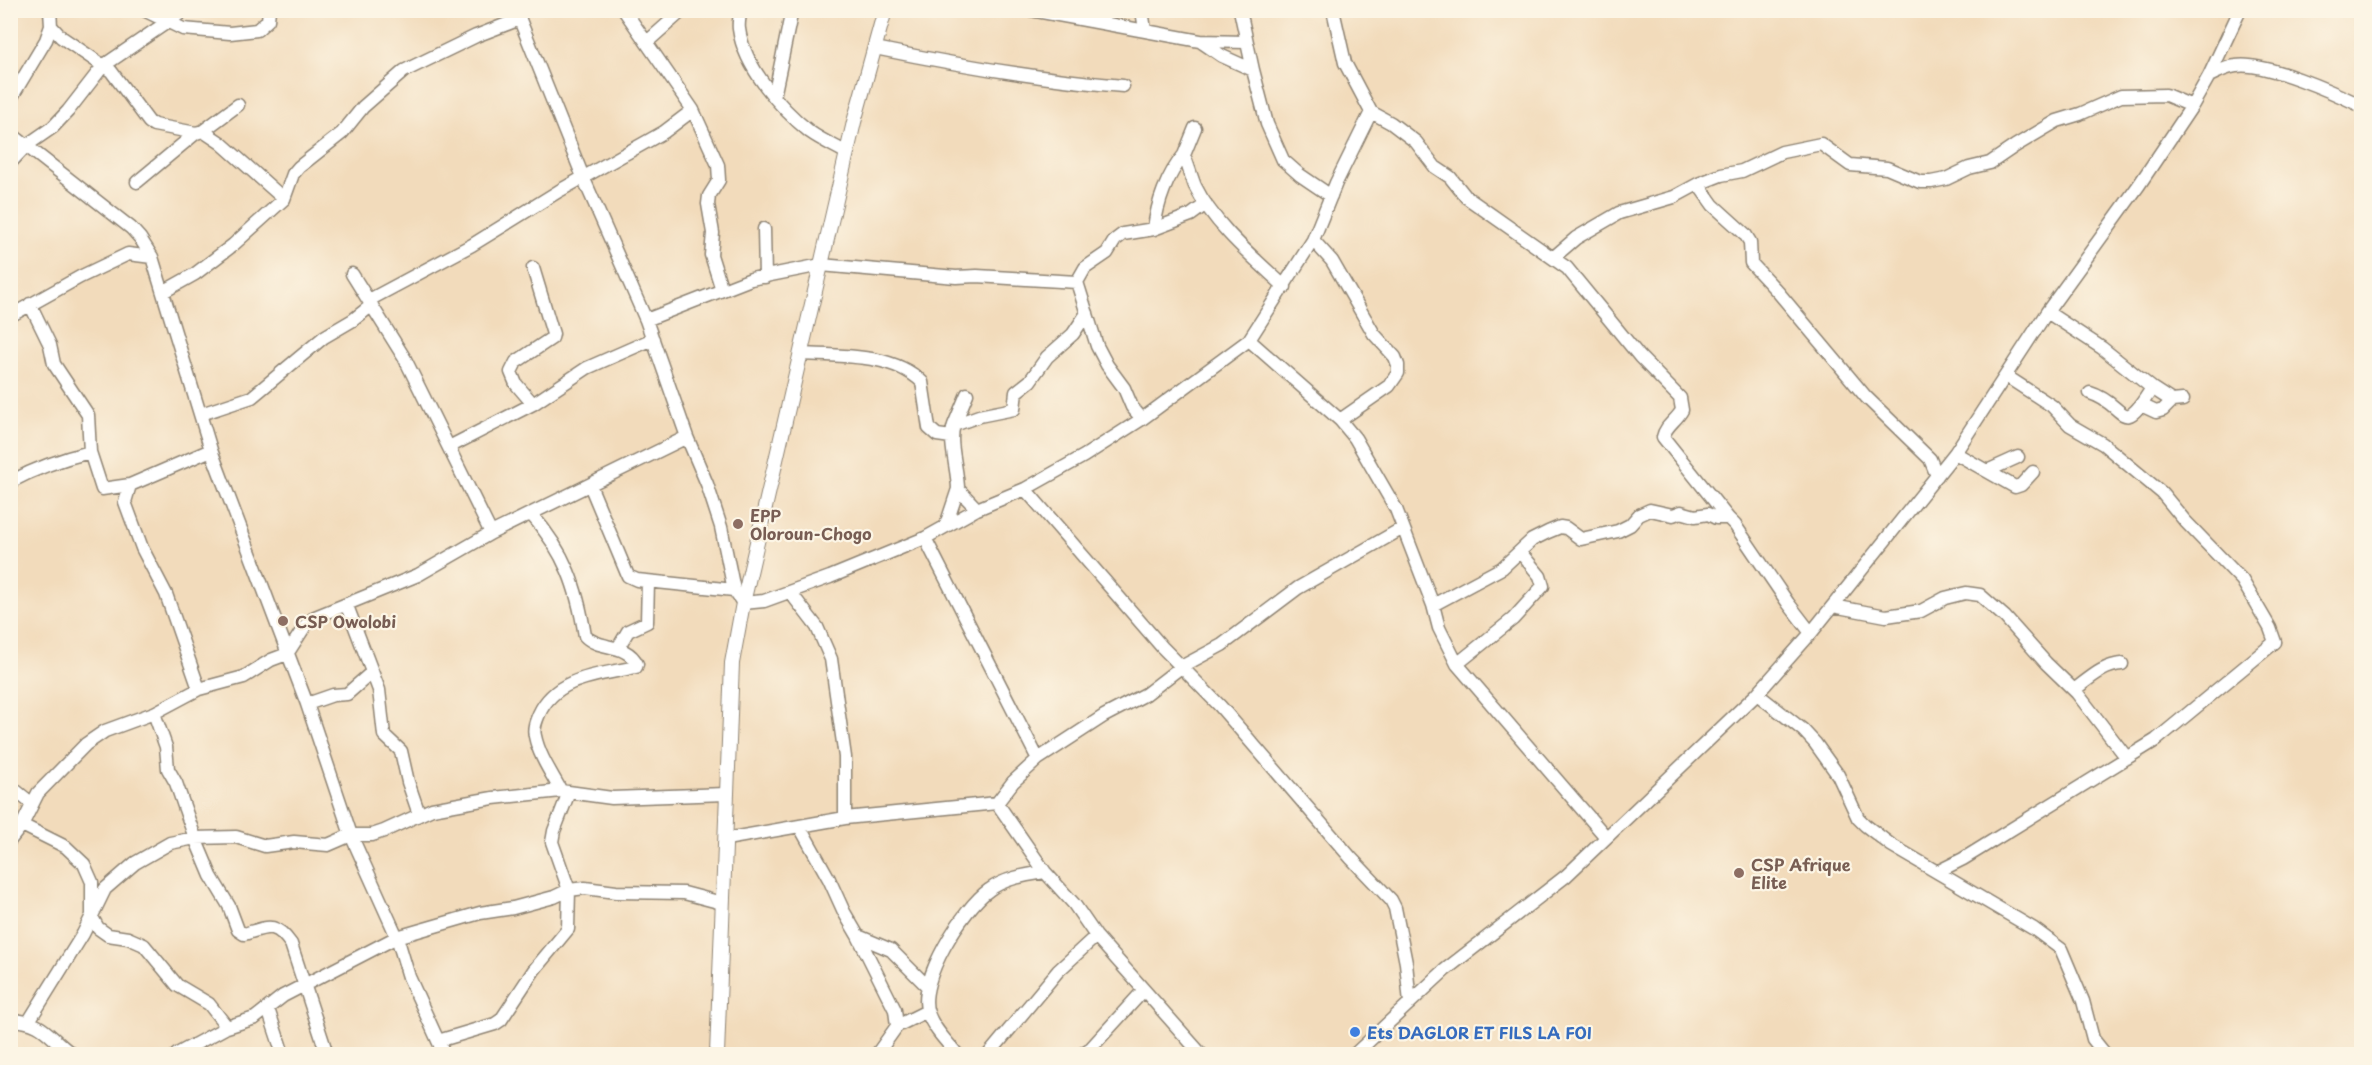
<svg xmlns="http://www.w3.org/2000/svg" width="2372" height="1065" font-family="'Playpen Sans',sans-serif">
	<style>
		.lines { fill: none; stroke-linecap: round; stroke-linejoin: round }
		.minor-casing { stroke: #8e8373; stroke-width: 15 }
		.tertiary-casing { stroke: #8e8373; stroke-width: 16 }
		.minor { stroke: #fff; stroke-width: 12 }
		.tertiary { stroke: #fff; stroke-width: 14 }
		.education-dot { fill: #8d6e63; stroke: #fcf5e5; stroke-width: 2 }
		.shop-dot { fill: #3f7fe0; stroke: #fcf5e5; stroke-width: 2 }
		.labels { text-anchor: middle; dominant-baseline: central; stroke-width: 4.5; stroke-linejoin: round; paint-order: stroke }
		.education-label { font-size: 16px; font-weight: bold; fill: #785e54; stroke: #fcf5e5; text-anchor: start }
		.shop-label { font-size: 16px; font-weight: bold; fill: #366cbe; stroke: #fcf5e5; text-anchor: start }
	</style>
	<rect width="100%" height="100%" fill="#fcf5e5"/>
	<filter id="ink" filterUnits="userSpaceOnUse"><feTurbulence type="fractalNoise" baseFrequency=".0167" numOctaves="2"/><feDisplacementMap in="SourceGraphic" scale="12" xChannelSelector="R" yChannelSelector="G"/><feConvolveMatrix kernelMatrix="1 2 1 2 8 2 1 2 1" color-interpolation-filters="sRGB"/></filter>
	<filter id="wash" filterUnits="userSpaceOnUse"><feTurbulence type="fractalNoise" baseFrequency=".008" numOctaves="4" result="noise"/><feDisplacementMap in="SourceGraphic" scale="24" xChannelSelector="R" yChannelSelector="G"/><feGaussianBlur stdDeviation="1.35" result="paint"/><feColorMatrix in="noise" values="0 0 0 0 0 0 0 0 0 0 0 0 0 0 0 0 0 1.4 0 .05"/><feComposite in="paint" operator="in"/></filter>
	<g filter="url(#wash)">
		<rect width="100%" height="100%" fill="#f2dbbb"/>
	</g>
	<g filter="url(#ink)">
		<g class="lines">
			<g class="minor-casing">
				<path id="minor" d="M50 10 51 26 61 37 111 71 149 122 154 125 196 133
					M144 10 183 29 230 33 257 30 268 20 269 10
					M516 10 583 177 646 320 687 437 707 484 721 527 734 590 743 603 764 601 830 577 925 538 977 509 1025 489 1084 456 1142 419 1249 340 1313 240 1336 183 1371 112 1345 63 1333 10
					M624 10 693 110 718 165 719 180 709 196 708 204 713 233 711 255 722 290
					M740 10C740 17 738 23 739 29 744 67 781 109 810 132 821 140 835 146 847 153
					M1031 10 1200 41 1222 56 1253 70 1267 124 1283 160 1300 175 1331 196
					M1142 10 1145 30
					M1240 10 1253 70
					M1200 41 1246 42
					M647 42 683 10
					M875 48C957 65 1039 79 1123 86
					M2209 76C2218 72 2226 67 2236 66 2264 61 2335 93 2362 106
					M774 97 792 10
					M10 100 46 40 51 26
					M1371 112 1391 123 1416 142 1435 167 1450 177 1466 197 1567 268 1640 357 1680 398 1682 410C1677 420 1665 426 1663 437L1728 518
					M1195 128 1184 155C1188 165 1191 176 1195 186 1214 225 1254 258 1285 287
					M203 131 221 143 284 199
					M10 133 131 228 140 238 152 257 211 450 307 704 351 835 397 937 409 977 444 1054
					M10 163 27 145 53 127 68 111 103 66 185 10
					M137 182 196 133 203 131 238 105
					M1698 184 1713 205 1745 234 1750 242 1751 263 1778 292 1866 397 1930 459 1937 476
					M764 229 765 277
					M1154 229C1157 203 1167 175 1184 155
					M1313 240 1332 261 1374 334 1395 357 1398 365V373L1389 386 1340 420
					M1554 257 1576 238 1619 213 1674 197 1698 184 1721 175 1742 171 1782 152 1821 144 1850 165 1887 168 1920 182H1931L1946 179 1969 168 1990 163 2015 146 2057 121 2080 114 2121 96 2166 95 2192 106
					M352 274 405 359 491 533
					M163 292 195 274 233 245 284 199 293 174 299 167 342 133 363 107 404 71 476 36 520 19
					M369 300 472 245 559 191 664 132 693 110
					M30 304 50 345 54 364 88 415 90 452 102 489 130 485 125 502 142 548 166 594 199 689
					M2047 312 2102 348 2152 388C2120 440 2127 404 2090 393
					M10 316 80 277 128 254 152 257
					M646 320 751 279 821 265 956 277 977 276 1077 282
					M1249 340 1340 420 1355 438 1396 509 1433 605 1439 628 1457 664 1606 837
					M801 354C839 356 893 353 922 382L929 428 937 435 951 437
					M2152 388 2172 401 2183 400
					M533 404 516 384 511 372 516 362 552 338 553 334 533 268
					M2141 405 2156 412 2163 410 2172 401
					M201 414 252 397 324 337 353 320 372 305
					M1142 419 1132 407 1124 388 1107 365 1097 346 1077 282 1085 268 1107 253 1115 240 1123 234 1154 229 1191 215 1206 204
					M954 425 967 394
					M449 447 533 404 587 368 653 339
					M1955 453 2015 487 2021 485 2033 472
					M1987 471 2018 457
					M10 482C36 468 61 459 90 452
					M130 485 211 450
					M590 485 628 576 637 580 734 590
					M1025 489 1162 647 1220 706 1351 858 1391 900 1395 908 1406 963 1410 1003
					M977 509 958 489C958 470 948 442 954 425L979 416 1014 409 1016 392 1030 381 1047 357 1073 334 1087 313
					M532 515C565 553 577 586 585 636 600 651 626 642 637 664L636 667C601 675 556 676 539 714 536 721 533 728 535 736 539 756 552 774 561 791
					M946 525 958 489
					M925 538 1038 759
					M790 592 817 627 831 659 845 757V818
					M1433 605 1502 568 1532 540 1548 532 1560 527 1566 528 1581 539 1618 531 1630 525 1639 515 1650 510 1673 515 1681 512 1695 516 1708 514 1716 518H1728L1735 525 1788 603 1811 633
					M347 606 379 690 384 735 401 751 408 782 419 814
					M1833 606 1886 616 1921 611 1945 598 1957 595 1966 593 1980 595 2005 617 2046 663 2077 693 2127 758
					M618 648 628 631 647 622 648 582
					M1457 664 1513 619 1543 586 1540 576 1520 552
					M2074 690C2089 679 2103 665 2122 664
					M1757 694 1803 730 1815 743 1838 775 1858 818 1865 825 1891 845 2034 929 2061 949 2083 1001 2093 1039 2105 1054
					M307 704 333 695 347 694 371 673
					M154 713 166 747 168 769 176 783 195 838 211 876 229 906 238 930 244 934C268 927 275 921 291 944L327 1054
					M10 786 31 803
					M997 803 1045 872 1074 904 1096 936 1201 1054
					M22 825 66 847 84 864 92 882V917L98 928 108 935 128 938 144 945 177 985 209 1004 227 1027
					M800 827 829 879 844 912 858 936 895 1010 897 1026
					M726 839 845 818 997 803 1013 782 1038 759 1104 716 1146 694 1181 667 1222 645 1298 588 1403 528
					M10 840 22 825 38 793 86 744 105 731 154 713 199 689 244 677 271 660 287 654 305 626 315 617 418 575 491 533 687 437
					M1937 872 1963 859 2156 740 2275 642 2270 628 2242 580 2185 521 2162 493 2103 444 2070 425 2052 406 2006 376
					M858 936 891 950 928 987
					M268 1009 283 1054
					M10 1020C45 1021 47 1036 72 1054
					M29 1021 83 934 105 889 135 863 170 843 195 838 236 837 265 846 294 842 328 845 351 835H372L384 831 432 809 493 798 561 791 612 798 726 794
					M438 1041 495 1024 501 1020 534 970 568 929 569 890 552 842 554 831 569 792
					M177 1054 227 1027 255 1018 283 996 397 937 480 913 513 908 554 897 569 890 585 888 616 892 684 893 722 903
					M877 1054 897 1026 927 1011
					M957 1054C947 1042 933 1028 928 1013 916 982 964 907 989 890 1005 878 1026 875 1045 872
					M989 1054 1058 971 1096 936
					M1082 1054 1091 1048 1143 991
					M1355 1054 1445 970 1566 876 1757 694 1811 633 1955 453 2047 312 2139 185 2192 106 2209 76 2240 10"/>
			</g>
			<g class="tertiary-casing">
				<path id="tertiary" d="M717 1054 732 663 743 603 854 122 885 10"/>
			</g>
			<use href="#minor" class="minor"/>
			<use href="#tertiary" class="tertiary"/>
		</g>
	</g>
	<g class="education-dot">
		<circle cx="738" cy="524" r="6"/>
		<circle cx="283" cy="621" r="6"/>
		<circle cx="1739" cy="873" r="6"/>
	</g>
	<circle class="shop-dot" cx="1355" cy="1032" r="6"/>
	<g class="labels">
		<g class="education-label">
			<text x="750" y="515">EPP<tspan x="750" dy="18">Oloroun-Chogo</tspan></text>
			<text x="295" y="621">CSP Owolobi</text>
			<text x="1751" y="864">CSP Afrique<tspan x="1751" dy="18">Elite</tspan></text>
		</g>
		<g class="shop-label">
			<text x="1367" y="1032">Ets DAGLOR ET FILS LA FOI</text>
		</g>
	</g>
	<rect width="2372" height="1065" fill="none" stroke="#fcf5e5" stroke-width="36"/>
</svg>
